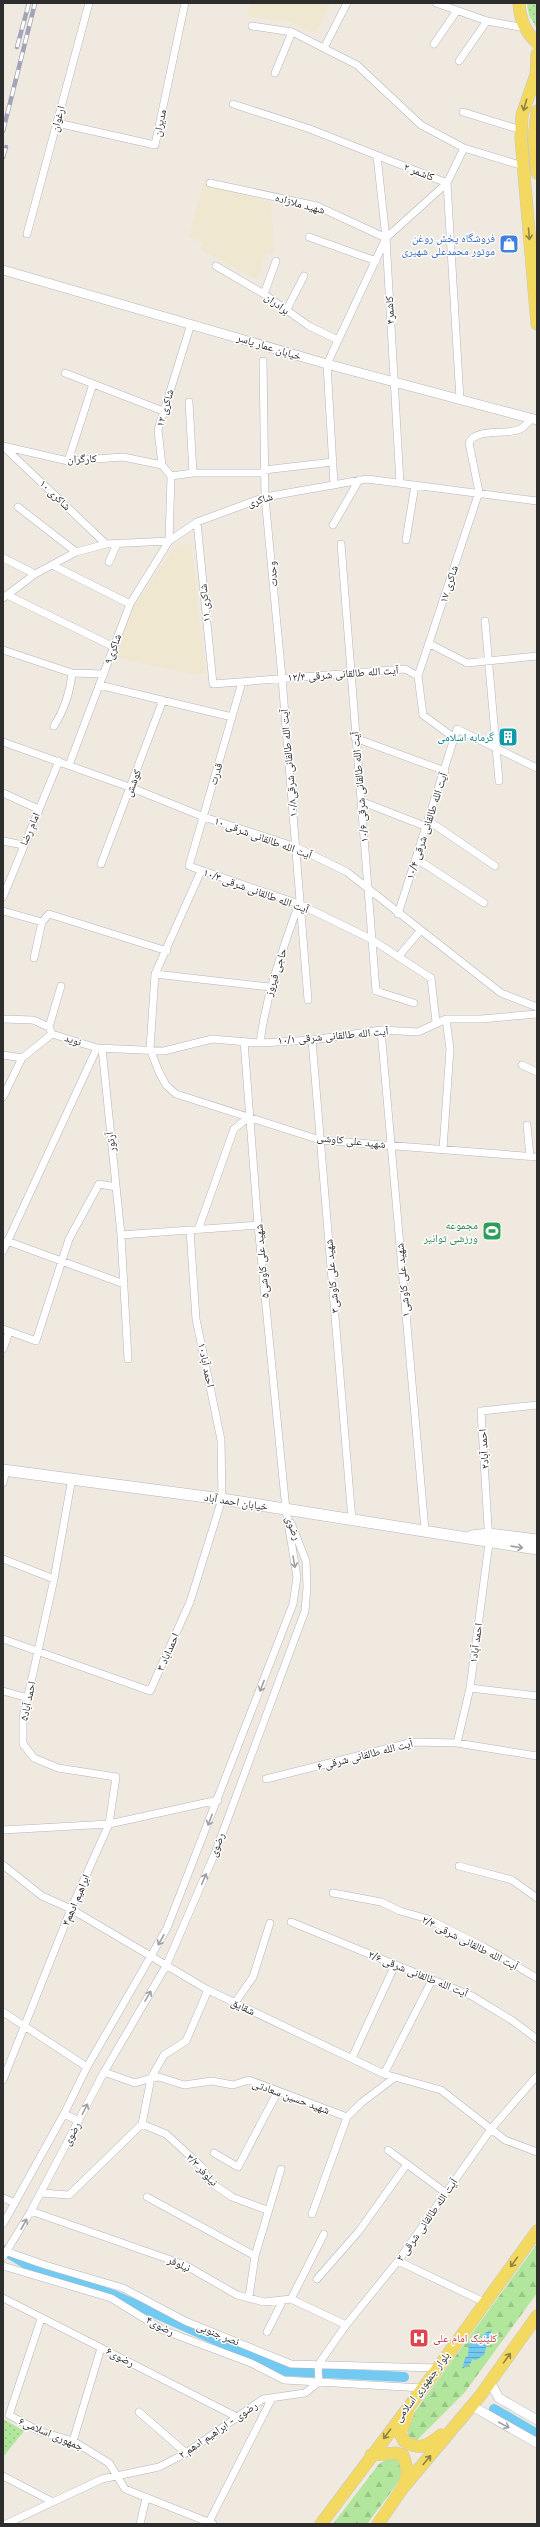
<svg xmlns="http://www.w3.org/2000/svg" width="540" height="2527" font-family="'Nunito Sans','Noto Naskh Arabic',sans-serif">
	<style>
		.education { fill: #f0e7d0 }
		.forest { fill: url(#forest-firs) }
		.park { fill: url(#park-dots) }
		.water { fill: url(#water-rules) }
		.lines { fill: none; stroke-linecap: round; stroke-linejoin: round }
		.canal { stroke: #72caf2; stroke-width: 10 }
		.minor-casing { stroke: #b3b5c1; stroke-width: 8 }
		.tertiary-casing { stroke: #b3b5c1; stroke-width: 10 }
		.secondary-casing { stroke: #b3b5c1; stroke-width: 12 }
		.primary-casing { stroke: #c8c8c8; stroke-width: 13 }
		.minor { stroke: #fff; stroke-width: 7 }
		.tertiary { stroke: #fff; stroke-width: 9 }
		.secondary { stroke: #fff; stroke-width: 11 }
		.primary { stroke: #f4d960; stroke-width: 12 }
		.rail-casing { stroke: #a2a4b8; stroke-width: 4.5 }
		.rail { stroke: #fff; stroke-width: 3; stroke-dasharray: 9; stroke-linecap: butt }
		.oneway { stroke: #908346 }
		.oneway2 { stroke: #a0a0a0 }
		.labels { text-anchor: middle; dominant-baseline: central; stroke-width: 3; stroke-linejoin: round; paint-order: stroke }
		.street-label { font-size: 11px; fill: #2d2d2d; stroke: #fff }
		.shop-label { font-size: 11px; fill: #366cbe; stroke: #fff; text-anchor: end }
		.culture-label { font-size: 11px; fill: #0d838f; stroke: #fff; text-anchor: end }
		.leisure-label { font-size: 11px; fill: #27864d; stroke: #fff; text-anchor: end }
		.health-label { font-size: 11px; fill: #be3a42; stroke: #fff; text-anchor: start }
	</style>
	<defs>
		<pattern id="forest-firs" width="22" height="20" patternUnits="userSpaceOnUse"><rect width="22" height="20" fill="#b1e69c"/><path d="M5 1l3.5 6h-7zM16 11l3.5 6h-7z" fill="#99c687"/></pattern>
		<pattern id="park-dots" width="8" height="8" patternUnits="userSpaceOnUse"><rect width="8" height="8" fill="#b1e69c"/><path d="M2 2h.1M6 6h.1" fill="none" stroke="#99c687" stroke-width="1.8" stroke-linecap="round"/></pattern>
		<pattern id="water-rules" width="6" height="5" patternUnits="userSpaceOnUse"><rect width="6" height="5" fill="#72caf2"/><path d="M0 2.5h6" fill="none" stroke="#5ea4c4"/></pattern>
	</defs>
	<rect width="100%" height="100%" fill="#efe9e0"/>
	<path class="education" d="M250 3H331L317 30 309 32 290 22 247 16Z
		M203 184 271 202 274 254 266 252 258 280 201 250 204 243 189 237Z
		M191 543 205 671 199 676 119 658 116 653 131 611 174 548Z"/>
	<path class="forest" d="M537 2244V2293L465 2392 417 2440 408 2436V2427L414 2413Z
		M387 2459H401L403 2476 367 2524H333L379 2464Z"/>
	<path class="park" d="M527 3H537V29L529 15Z
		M3 2419 24 2431 3 2457Z"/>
	<path class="water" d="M492 2329 489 2339 485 2341 487 2344 484 2355 476 2360 472 2359 471 2363 462 2369 465 2358 468 2356 469 2344 478 2338 481 2339 482 2335Z"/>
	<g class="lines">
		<path class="canal" d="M3 2250 36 2270 114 2295 285 2371 404 2377
			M494 2409 537 2434"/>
		<g class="minor-casing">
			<path id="minor" d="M436 3 487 21 525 28
				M252 26 292 32 357 65 421 125 464 148 523 166
				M434 44 456 12
				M324 48 347 3
				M459 61 487 21
				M275 73 292 32
				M233 104 310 129 447 183 460 399
				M463 112 521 130
				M57 123 155 145 185 3
				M377 156 386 238 400 483
				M210 183 317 206 386 238
				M27 234 89 3
				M309 237 376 261
				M216 266 264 294 309 326 338 340
				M264 294 276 261
				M286 311 304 276
				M263 361 265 497 282 678 308 1000
				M65 373 163 411
				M189 402 193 473
				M3 446 68 461 123 457 162 465
				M5 448 106 544
				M68 461 93 384
				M264 470 333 462
				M171 476 193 473H264
				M334 485 327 364 386 238 447 183 464 148
				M18 507 76 552
				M197 522 213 684 405 669 418 676 423 715 453 737
				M333 525 359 480
				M406 540 415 485
				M341 544 376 991 414 1003
				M3 558 35 574
				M109 562 117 544
				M52 565 130 604
				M7 595 114 647
				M3 598 35 574 76 552 106 544 169 541 197 522 265 497 367 479 537 501
				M485 621 499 781
				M430 644 467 663 537 656
				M3 650 72 673 104 674
				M418 676 479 492 469 443C477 427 506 436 520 429 525 427 528 422 532 418
				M242 682 189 866 299 904 371 939 431 978 436 1022
				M99 685 232 717
				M54 726C65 709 70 693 72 673
				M355 738 445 771
				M3 742 132 788 204 817 296 847 347 872 501 993 537 1007
				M69 765 130 604 169 541 171 476 162 465 158 430 191 324
				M3 793 38 809
				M363 802 427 827
				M429 821 495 866
				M3 841 23 845
				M417 859 484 903
				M101 864 163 700
				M201 871 155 974 150 1049 159 1072 166 1085 176 1094 320 1140 537 1157
				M3 897 59 761
				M3 911 42 922
				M398 914 457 729 537 768
				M398 957 420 931
				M34 958 42 922 49 914 167 951
				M155 974 270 987
				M3 1019 33 1020 49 1027 52 1034 97 1048 164 1051 212 1039 260 1043 312 1040 381 1030 418 1032 446 1019H481L537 1014
				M49 1027 61 986
				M381 1030 425 1530
				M312 1040 352 1520
				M260 1043C266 995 282 951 298 906
				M102 1048 121 1235 128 1359
				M3 1055 22 1058
				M522 1065 537 1072
				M3 1097 22 1058 52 1034
				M527 1125 530 1157
				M443 1149 450 1049 446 1019
				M198 1230 234 1129 249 1117
				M121 1235 258 1225
				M7 1241 124 1284
				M3 1251 97 1048
				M3 1329 36 1341 69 1239 99 1184 116 1187
				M3 1349 9 1332
				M3 1483 6 1470
				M3 1559 54 1579
				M3 1639 150 1691 190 1602 222 1499 221 1440 196 1319 190 1230
				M470 1688 537 1696
				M3 1691 28 1698
				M457 1743 470 1688 489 1543 481 1411 537 1405
				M266 1779 413 1742 457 1743 537 1756
				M3 1830 109 1824 116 1777 58 1768 34 1758 23 1744V1718L54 1579 72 1478
				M3 1865 42 1896 71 1909 208 1990 384 2074 441 2090 505 2140 537 2152
				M459 1866 512 1880 537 1898
				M333 1893 381 1902 400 1911 428 1919 484 1947 537 1978
				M291 1922 472 1996 513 2021 537 2039
				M234 2004 253 1977 270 1923
				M3 2012 87 2067
				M352 2058 395 1965
				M104 2072 135 2083 151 2078 164 2055 186 2041 208 1990
				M384 2074 432 1980
				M3 2080 71 1909 109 1824 218 1800
				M64 2114 79 2121
				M142 2124 166 2134 202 2167 210 2182 232 2197 267 2210
				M388 2150 446 2193
				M214 2153 238 2167 278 2091
				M41 2193 69 2195 142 2124 151 2078 159 2077 184 2085 212 2081 233 2085 249 2080 347 2117 361 2103 394 2078
				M147 2197 255 2256
				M3 2198 15 2203
				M31 2211 185 2265 237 2295 264 2302 291 2299 346 2325
				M312 2214 347 2117
				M3 2224 64 2114 87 2067 167 1928 293 1604 297 1577 286 1510 258 1225 244 1041
				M8 2252 45 2265 123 2288 185 2321 291 2364 438 2368
				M3 2257 31 2211 104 2072 166 1966 215 1853 305 1611 307 1587 306 1561 291 1523
				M398 2261 484 2302
				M3 2266 111 2298 163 2330 251 2363 284 2380 422 2388
				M317 2279 359 2231 407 2164
				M249 2297 255 2256 281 2169
				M3 2298 237 2417
				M291 2299 324 2234
				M41 2319 9 2415 39 2431 73 2441 109 2463 125 2489 213 2524
				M267 2332 282 2302
				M318 2365 346 2325 398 2261 491 2129 537 2076
				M318 2365 319 2382
				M139 2412 186 2453
				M73 2441 101 2348
				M3 2476 51 2501
				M209 2522 272 2398
				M6 2524 102 2479 159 2467 186 2453 263 2399 305 2393 319 2382
				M140 2524 146 2498"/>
		</g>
		<g class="tertiary-casing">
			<path id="tertiary" d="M3 270 327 364 537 420
				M490 2382 499 2398 537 2420
				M472 2406 537 2443"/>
		</g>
		<g class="secondary-casing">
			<path id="secondary" d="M3 1470 222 1499 537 1549
				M472 1536 489 1534 537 1540"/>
		</g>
		<g class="primary-casing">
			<path id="primary" d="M519 3C520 20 525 31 537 43
				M537 54 536 75 522 115 521 139 537 324
				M537 111 534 139 537 173
				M408 2414 400 2433 404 2441C420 2451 427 2446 441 2435
				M371 2455 396 2453 403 2455 408 2472 404 2484
				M321 2524 438 2368 537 2231
				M378 2524 402 2489 480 2396 537 2316"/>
		</g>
		<use href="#minor" class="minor"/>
		<use href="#tertiary" class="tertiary"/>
		<use href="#secondary" class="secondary"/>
		<use href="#primary" class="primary"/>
		<g class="rail-casing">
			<path id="rail" d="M17 47 29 3
				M3 131 35 3
				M3 157 6 147"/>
		</g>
		<use href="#rail" class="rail"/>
	</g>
	<defs><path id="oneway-shaft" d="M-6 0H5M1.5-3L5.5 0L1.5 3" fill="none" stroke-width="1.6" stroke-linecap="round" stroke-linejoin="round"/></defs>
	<g class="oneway">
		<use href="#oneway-shaft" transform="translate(525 105) rotate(106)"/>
		<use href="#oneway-shaft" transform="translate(529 234) rotate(85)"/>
		<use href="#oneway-shaft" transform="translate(514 2262) rotate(126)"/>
		<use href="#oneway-shaft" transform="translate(507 2358) rotate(-54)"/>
		<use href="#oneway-shaft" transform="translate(387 2434) rotate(127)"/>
		<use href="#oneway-shaft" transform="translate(427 2460) rotate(-50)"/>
	</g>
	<g class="oneway2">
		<use href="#oneway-shaft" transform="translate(517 1547) rotate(8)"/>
		<use href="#oneway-shaft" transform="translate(294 1562) rotate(80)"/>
		<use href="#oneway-shaft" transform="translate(262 1686) rotate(111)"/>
		<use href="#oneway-shaft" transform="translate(210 1820) rotate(111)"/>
		<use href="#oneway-shaft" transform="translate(204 1879) rotate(-67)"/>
		<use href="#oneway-shaft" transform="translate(161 1940) rotate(119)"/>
		<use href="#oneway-shaft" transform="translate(148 1996) rotate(-60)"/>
		<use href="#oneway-shaft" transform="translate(85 2109) rotate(-63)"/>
		<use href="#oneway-shaft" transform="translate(24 2224) rotate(-61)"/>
		<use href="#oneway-shaft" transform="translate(504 2425) rotate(28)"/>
	</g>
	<defs>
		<g id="shop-square" transform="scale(1)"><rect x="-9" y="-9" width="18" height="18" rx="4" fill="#3f7fe0" stroke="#fff"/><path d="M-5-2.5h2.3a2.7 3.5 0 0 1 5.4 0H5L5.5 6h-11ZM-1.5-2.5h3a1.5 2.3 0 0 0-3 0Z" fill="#fff"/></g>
		<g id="building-square" transform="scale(1)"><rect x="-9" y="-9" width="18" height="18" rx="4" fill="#0f9aa8" stroke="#fff"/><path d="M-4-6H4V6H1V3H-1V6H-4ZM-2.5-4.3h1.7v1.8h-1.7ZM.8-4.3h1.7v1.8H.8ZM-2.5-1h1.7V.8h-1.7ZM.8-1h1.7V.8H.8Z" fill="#fff"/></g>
		<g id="stadium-square" transform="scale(1)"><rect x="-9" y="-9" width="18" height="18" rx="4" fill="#2e9e5b" stroke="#fff"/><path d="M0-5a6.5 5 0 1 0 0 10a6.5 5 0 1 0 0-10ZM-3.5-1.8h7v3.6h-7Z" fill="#fff"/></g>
		<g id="hospital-square" transform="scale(1)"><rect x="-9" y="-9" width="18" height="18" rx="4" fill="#e0444e" stroke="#fff"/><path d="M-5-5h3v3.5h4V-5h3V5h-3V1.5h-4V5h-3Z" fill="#fff"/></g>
	</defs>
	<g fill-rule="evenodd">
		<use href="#shop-square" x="509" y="244"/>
		<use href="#building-square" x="508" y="737"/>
		<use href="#stadium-square" x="492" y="1231"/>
		<use href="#hospital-square" x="419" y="2338"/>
	</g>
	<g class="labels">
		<g class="street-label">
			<text transform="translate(58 119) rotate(-75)">ارغوان</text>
			<text transform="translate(160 123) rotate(-78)">مدیران</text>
			<text transform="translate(419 172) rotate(21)">کاشمر ۲</text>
			<text transform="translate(300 204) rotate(15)">شهید ملازاده</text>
			<text transform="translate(277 304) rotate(36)">برادران</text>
			<text transform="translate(390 310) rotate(-93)">کاشمر۴</text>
			<text transform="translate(269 347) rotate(17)">خیابان عمار یاسر</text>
			<text transform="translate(165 408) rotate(-74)">شاکری ۱۲</text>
			<text transform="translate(82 459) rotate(-1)">کارگران</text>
			<text transform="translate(55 495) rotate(44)">شاکری ۱۰</text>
			<text transform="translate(260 500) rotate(-17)">شاکری</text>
			<text transform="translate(273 574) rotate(-95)">وحدت</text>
			<text transform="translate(449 584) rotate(-72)">شاکری ۱۷</text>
			<text transform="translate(205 603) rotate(-96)">شاکری ۱۱</text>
			<text transform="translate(113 649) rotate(-70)">شاکری۹</text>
			<text transform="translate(343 674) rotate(-4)">آیت الله طالقانی شرقی ۱۲/۴</text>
			<text transform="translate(289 763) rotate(-95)">آیت الله طالقانی شرقی۱۰/۸</text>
			<text transform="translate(216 774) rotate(-74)">قدرت</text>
			<text transform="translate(133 783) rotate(-69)">کوشش</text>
			<text transform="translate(360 787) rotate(-95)">آیت الله طالقانی شرقی ۱۰/۶</text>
			<text transform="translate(427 826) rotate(-72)">آیت الله طالقانی شرقی ۱۰/۴</text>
			<text transform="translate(30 829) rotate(-67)">امام رضا</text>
			<text transform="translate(263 838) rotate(20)">آیت الله طالقانی شرقی ۱۰</text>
			<text transform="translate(256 891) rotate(20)">آیت الله طالقانی شرقی ۱۰/۳</text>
			<text transform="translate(276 972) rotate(-72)">حاجی فیروز</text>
			<text transform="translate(333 1036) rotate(-5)">آیت الله طالقانی شرقی ۱۰/۱</text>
			<text transform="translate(73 1040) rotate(17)">نوید</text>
			<text transform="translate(351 1141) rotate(6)">شهید علی کاوشی</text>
			<text transform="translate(111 1142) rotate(-96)">آرتور</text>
			<text transform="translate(262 1261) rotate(-95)">شهید علی کاوشی۵</text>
			<text transform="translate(332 1276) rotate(-95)">شهید علی کاوشی۳</text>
			<text transform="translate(403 1280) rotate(-95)">شهید علی کاوشی۱</text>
			<text transform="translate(206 1365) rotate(78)">احمد آباد۱۰</text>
			<text transform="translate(484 1449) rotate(-94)">احمد آباد۲</text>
			<text transform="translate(236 1502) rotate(9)">خیابان احمد آباد</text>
			<text transform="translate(293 1528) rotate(69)">رضوی</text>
			<text transform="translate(476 1643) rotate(-82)">احمد آباد۱</text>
			<text transform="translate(168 1652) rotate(-66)">احمداباد ۳</text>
			<text transform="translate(28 1701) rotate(-78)">احمد آباد۵</text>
			<text transform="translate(365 1755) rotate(-14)">آیت الله طالقانی شرقی ۶</text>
			<text transform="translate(217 1845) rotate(-70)">رضوی</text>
			<text transform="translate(76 1900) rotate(-67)">ابراهیم ادهم۴</text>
			<text transform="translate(470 1943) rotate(27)">آیت الله طالقانی شرقی ۲/۴</text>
			<text transform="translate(418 1974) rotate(22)">آیت الله طالقانی شرقی ۲/۶</text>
			<text transform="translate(243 2007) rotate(25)">شقایق</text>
			<text transform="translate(291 2097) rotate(20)">شهید حسین سعادتی</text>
			<text transform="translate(72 2134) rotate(-62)">رضوی</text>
			<text transform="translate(202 2170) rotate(46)">نیلوفر ۳/۳</text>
			<text transform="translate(427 2220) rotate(-55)">آیت الله طالقانی شرقی ۲</text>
			<text transform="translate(179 2264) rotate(23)">نیلوفر</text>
			<text transform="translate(160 2326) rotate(27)">رضوی۴</text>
			<text transform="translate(218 2334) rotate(22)">نصر جنوبی</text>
			<text transform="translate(120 2357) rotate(27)">رضوی۶</text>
			<text transform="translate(422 2387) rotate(-53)">بلوار جمهوری اسلامی</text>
			<text transform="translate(218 2430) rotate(-34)">رضوی - ابراهیم ادهم ۲</text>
			<text transform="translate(51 2434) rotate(23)">جمهوری اسلامی۶</text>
		</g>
		<g class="shop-label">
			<text x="495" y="238">فروشگاه پخش روغن<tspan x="495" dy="13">موتور محمدعلی شهیری</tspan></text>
		</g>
		<g class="culture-label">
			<text x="494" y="737">گرمابه اسلامی</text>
		</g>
		<g class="leisure-label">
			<text x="478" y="1225">مجموعه<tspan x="478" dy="13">ورزشی توانیر</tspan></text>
		</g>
		<g class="health-label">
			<text x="433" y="2338">کلینیک امام علی</text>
		</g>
	</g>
	<rect width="540" height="2527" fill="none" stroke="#2d2d2d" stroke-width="8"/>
</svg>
